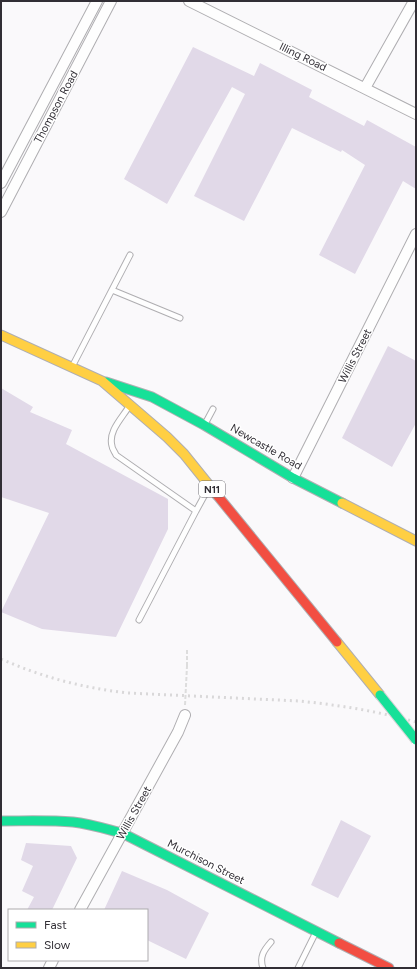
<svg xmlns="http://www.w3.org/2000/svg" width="417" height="969" font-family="Figtree,sans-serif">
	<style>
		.building { fill: #e1d9e8 }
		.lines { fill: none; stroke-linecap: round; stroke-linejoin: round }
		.lane-casing { stroke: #afaeb1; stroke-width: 7 }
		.street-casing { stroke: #afaeb1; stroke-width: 12 }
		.fast-casing { stroke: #afaeb1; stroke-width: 11 }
		.slow-casing { stroke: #afaeb1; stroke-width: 11 }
		.jam-casing { stroke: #afaeb1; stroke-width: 11 }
		.path { stroke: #ddd; stroke-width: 2; stroke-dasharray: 4 2; stroke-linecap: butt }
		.lane { stroke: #fefefe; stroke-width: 5 }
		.street { stroke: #fefefe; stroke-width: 10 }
		.fast { stroke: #16e098; stroke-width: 9 }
		.slow { stroke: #ffcf43; stroke-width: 9 }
		.jam { stroke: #f24e42; stroke-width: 9 }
		.rail { stroke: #d9d8d9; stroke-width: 3; stroke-dasharray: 2 4; stroke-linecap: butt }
		.fast-bridge-casing { stroke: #d4d3d5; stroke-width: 11; stroke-linecap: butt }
		.path-bridge { stroke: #ddd; stroke-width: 2; stroke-dasharray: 4 2; stroke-linecap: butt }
		.fast-bridge { stroke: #16e098; stroke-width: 9 }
		.labels { text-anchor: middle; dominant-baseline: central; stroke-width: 3; stroke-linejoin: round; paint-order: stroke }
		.shield { fill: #fff; stroke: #6f6d72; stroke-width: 1 }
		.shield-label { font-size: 10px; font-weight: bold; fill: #312e35 }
		.street-label { font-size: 11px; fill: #312e35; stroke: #fff }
	</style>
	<rect width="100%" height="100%" fill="#faf9fb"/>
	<path class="building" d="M193 47 254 76 260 63 312 90 309 97 364 126 367 120 416 147V189L403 181 355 274 319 255 365 165 342 150 341 152 292 128 244 221 194 196 245 94 232 87 167 204 124 179Z
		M388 346 416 361V423L392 467 342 438Z
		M1 388 33 407 30 412 72 430 66 444 168 499V529L116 637 42 629 1 612 49 513 1 497Z
		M341 820 371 836 338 898 311 885Z
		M26 843 71 846 77 858 52 910H27L34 897 22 891 33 866 21 860Z
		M122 871 167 890 209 913 186 959 147 940V910H104Z"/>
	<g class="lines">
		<g class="lane-casing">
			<path id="lane" d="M112 290 180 318
				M73 365 130 255
				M128 408C121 419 108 432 112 446 112 449 115 452 116 455L196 511 208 489
				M205 424 213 409
				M139 620 196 511
				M263 968C259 957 264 950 271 942
				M298 968 316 932"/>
		</g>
		<g class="street-casing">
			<path id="street" d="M189 1 416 114
				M365 88 414 1
				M1 183 97 1
				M1 212 111 1
				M293 478 416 234
				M80 910 178 732 185 715
				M49 968 53 960"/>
		</g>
		<g class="fast-casing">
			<path id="fast" d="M106 382 152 397 204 425 293 478 342 503
				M1 821C25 821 49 820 73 822 90 824 106 829 122 833L339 943"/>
		</g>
		<g class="slow-casing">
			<path id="slow" d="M1 335 102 381 167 437 184 454 217 495
				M342 503 416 541
				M337 642 380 695"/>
		</g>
		<g class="jam-casing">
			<path id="jam" d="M217 495 337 642
				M339 943 389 968"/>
		</g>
		<path class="path" d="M187 666V649"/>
		<use href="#lane" class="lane"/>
		<use href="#street" class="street"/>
		<use href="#fast" class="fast"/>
		<use href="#slow" class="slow"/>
		<use href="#jam" class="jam"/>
		<path class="rail" d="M1 659C42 677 83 688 128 693L299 701C338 705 377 711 416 722"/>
		<g class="fast-bridge-casing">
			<path id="fast-bridge" d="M380 695 416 740"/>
		</g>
		<path class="path-bridge" d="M185 705 187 666"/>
		<use href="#fast-bridge" class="fast-bridge"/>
	</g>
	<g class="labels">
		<rect class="shield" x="199" y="481" width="26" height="16" rx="3"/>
		<g class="shield-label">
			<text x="212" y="489">N11</text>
		</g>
		<g class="street-label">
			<text transform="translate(303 57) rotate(26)">Illing Road</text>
			<text transform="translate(56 107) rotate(-62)">Thompson Road</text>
			<text transform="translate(355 356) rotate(-63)">Willis Street</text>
			<text transform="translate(266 447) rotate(30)">Newcastle Road</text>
			<text transform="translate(134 813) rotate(-61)">Willis Street</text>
			<text transform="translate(206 862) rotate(27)">Murchison Street</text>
		</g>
	</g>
	<rect width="417" height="969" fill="none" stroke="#312e35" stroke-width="4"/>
	<rect x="8" y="909" width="140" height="52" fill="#ffffff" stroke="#adabae"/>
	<rect x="16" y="922" width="20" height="6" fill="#16e098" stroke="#adabae"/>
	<text x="44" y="929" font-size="12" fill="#312e35">Fast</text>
	<rect x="16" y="942" width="20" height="6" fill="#ffcf43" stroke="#adabae"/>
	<text x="44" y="949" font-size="12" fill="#312e35">Slow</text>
</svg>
